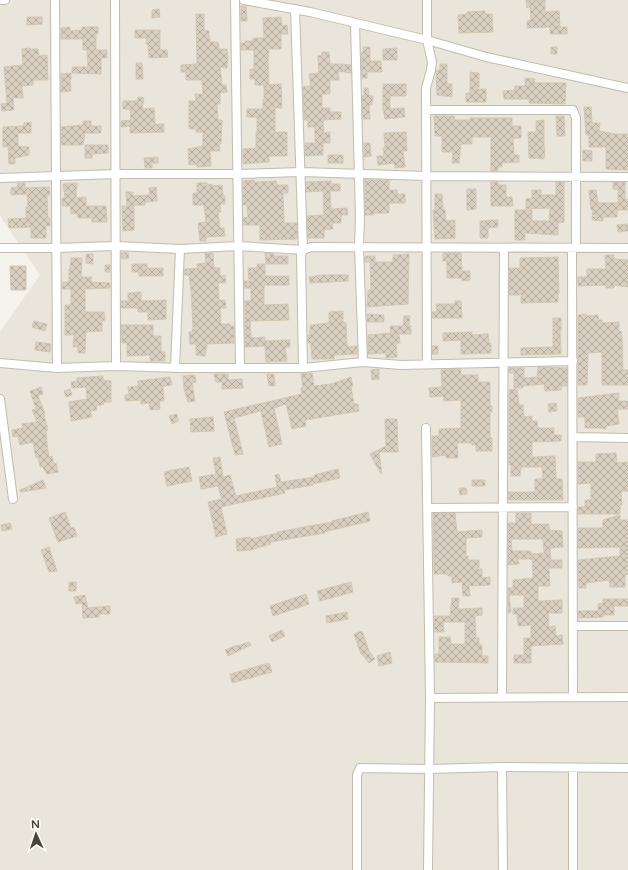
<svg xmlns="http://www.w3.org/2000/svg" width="628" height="870" font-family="'Varela Round',sans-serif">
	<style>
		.residential { fill: #eae5da }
		.building { fill: url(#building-cross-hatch); stroke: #d3c7b4 }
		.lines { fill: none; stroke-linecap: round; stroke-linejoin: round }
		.minor-casing { stroke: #c2bbae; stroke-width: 10 }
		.minor { stroke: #fff; stroke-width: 8 }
	</style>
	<defs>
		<pattern id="building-cross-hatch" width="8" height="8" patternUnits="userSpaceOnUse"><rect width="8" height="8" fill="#d8cfc1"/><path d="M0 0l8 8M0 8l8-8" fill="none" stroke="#b1aa9e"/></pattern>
	</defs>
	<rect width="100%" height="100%" fill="#f6f3ec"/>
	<path class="residential" d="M0 0H628V870H0V332L40 275 0 216Z"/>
	<path class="building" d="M526 0H545V12L559 11 560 27H567V34H550V27L527 28V21L531 20 530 7 527 8Z
		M241 6H246L247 21H241Z
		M159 9 160 17 152 18V10Z
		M485 11V14H492L493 32 459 33 458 15 467 14V12Z
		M196 14H204V30L209 31V38H210V42H218L219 49H227L228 59 227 68 220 67 222 85H226L227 92 220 93V104H217L218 120H222L221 144H219L220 151H210L211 166 197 167V164L189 165 188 149 203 146V132H196V129H189V101H196L195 94H203L202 80H186V72H181V65L197 64Z
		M27 17H42V24L27 25Z
		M281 17 282 26 287 25 288 34H281V49H269L268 61 269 85H265L281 84 282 108H275V132H287V156H269V162L243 164V149L256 148V132H257V117H247V109H263V99H264V85H255V79H250V69H254V50H241V43H245V41H253V38H264L263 18Z
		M70 27V31L82 30V27H98V34H96V50H107V58H101V74L72 73V67H88L87 50H83V39H61V28Z
		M135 30H160V50H167L168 57 149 58 148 44H146L147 38H135Z
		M363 47H370V61H381L382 72H367V78H362L361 53H363Z
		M551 47H557V54H551Z
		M30 48V49H38L39 56 47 55 48 80H33V85L22 86 23 98H13L14 110 2 111 1 104 7 103 4 67 23 65 22 49Z
		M397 48V60H383V49Z
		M322 52H329L330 64H341L351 65V73L338 71 339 80H330V94H322V108H330V112H341V119L323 120 324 133 330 132V143H323V155L305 156V143H315V127H308V120H304L303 87 311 86 309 74 319 73 318 56 322 55Z
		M136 63H142L143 79H136Z
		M440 64H447V84H452V97L437 95 436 73 437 70H440Z
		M470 72 479 73V89H486V102H466V93H470Z
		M71 73V80H70L71 91 61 92V74Z
		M525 78 535 79 534 83H566L565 104 529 103V99H504L503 91 515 90V86H525Z
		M383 84H406V96H390V109L404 108 405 117 385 119 383 109Z
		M364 88H368L369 96H373L372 105H369L370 119H363L362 96H364Z
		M138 97 144 98 142 109 154 108 155 124H164V132L130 133V126L121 127V121L131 120 130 109H123V101H137Z
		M584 107H591L592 123H600L599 131 616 134H628V170L606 169V147H589V135H586Z
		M434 116H454L455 120H470V118H512V126H521V138H513L514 155H519V162L502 163V167H498V171H491V137H472V144H461L459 163H452L453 152H442V136H435Z
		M556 116H564L565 136H557Z
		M544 120V148H545L544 159 529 158 528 132H536V121Z
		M83 121H91V126H101V133H85L83 145H61V127L83 125Z
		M31 122V133H18V146L29 147V155L15 158V164H9L8 146 3 147V127L24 126V123Z
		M406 132 407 151H403L405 167 395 168 394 163 378 165 377 156H384L383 148H385L384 133Z
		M364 143H370L371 156 364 157Z
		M85 145H108V153L92 154V158H85Z
		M583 150 592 151V161H583Z
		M328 155H343V163H328Z
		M158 157V163H152V168H145L144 158Z
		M254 180V182L276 181 277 185H288V193H283L284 223H297V239L260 240V225H244L243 218 248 217 247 205H243V181Z
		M365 180H389V190H397V194H405V203H389V213H374V215H365Z
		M331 181V184H340V191H330L331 209 347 208 348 215H341V223H332L333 229 324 230V238H308L307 216 324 215 323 191 307 192 306 182Z
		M491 182H498V185H506V197H512L513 206H491Z
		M556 182H564V222L558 223V235L525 233V240H515V210H532V221H549L550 208 526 209V199L532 198V190H541V195H556Z
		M613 182H625V200L628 199V210H617V217H603V221L592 220 593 210H591L589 190H596L598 203H618V189H613Z
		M17 183H25V188L49 187 50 195H47L48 218H50V226H46V238H31V227L9 228 8 219 26 218V207H28L27 194 11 195V188L18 187Z
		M77 183 76 198 86 197V206H106L107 222H92V218H78L77 213 71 214 70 206H62V198H65L63 184Z
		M197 183H207L208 185 212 184V186L222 185 223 196H225V204H220L221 212H218L220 228H224L225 236 206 237V241H200L198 223 206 222 204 205H193V193H197Z
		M156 187 157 201 145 202V205H134V230L123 231 122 206H127L126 192H133V196L150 195 149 188Z
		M467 189H476V209L467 210Z
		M435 194H442L443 210H445L446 221 455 220V238L435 239 433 210H435Z
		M492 220H498V227L488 228V238H480V221Z
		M628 224V231L618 232 617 225Z
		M128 252 129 258 122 259 121 253Z
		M205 253H213L214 268H220V276L225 275 226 283H218L219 300H225L226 308H220L221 324H230V326H234V343L207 344 205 356 196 355V344H190L189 332H192L193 327 191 289 189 275H184L185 269 198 268 197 264 206 263Z
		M265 253 274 254V256H288V264H266Z
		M443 253H461L462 271H470V280L462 281V278H447V261H443Z
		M86 254H93V264L86 263Z
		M409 254 408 304 367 307 368 290H371L370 262H393V255Z
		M605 255H614V259L628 260V287L614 285V288H606V285L578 286V277H587V269H606Z
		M365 256H375V262H365Z
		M558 257 559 294H558V302L521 303V295H509V268H520V258Z
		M71 258H82L81 277H92L91 282 110 283V288L85 289V312H104L105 320 102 321V331L86 332 85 353H78V347H73L74 335H65V305H71V289H62V282H69V269H70Z
		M132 264H147V268H163V276H139V272H132Z
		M257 264H265V276H289V285H264V305L288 304 289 320 250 321 251 338 265 337V341L290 340V347H285L287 361 266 362 265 346 245 347V301H251V288H244V281H249L248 268H257Z
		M105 265H110V272H105Z
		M10 266H26V290H11Z
		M322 275H348V281L310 283 309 277Z
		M141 292V301L166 300V319L148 320V312H138V308H121V301H128V293Z
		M455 301H461L462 318H432V312H437L436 304H455Z
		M343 311V322L346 323 347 347 357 346V354L334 355V359H312L311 343H308V335H310V325L329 323V312Z
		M367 314 384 315V322H367Z
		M586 314V316L598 315 599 320H602V323L619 322V332L621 331 622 336 623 370H628V385H602V352L588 353 587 385H578V315Z
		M404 316H410L409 326H411V334H399L400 343H396L397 357 386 358V353L368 354V335L391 333 390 326H403Z
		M553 318H561V331H560L561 354 521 355V348L553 347Z
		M34 321 47 324 45 331 32 327Z
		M121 325H153V336H161V352H165V361H150V355L127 356V343H122Z
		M472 332V335L488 334 489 343H491V353L461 354V340L443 341V333Z
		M36 342 51 344 50 352 35 350Z
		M432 346H438V354H432Z
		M538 367 567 368V386H561V390L545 391 544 384 523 386V388H514V373H509V368H524V378L537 377Z
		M379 369V379L372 380 371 370Z
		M461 369V375H478V382H490V406H492V412H490V438H492V451H476V445H472V443H457L458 458H446V455L432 457V436H439V429L461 428V400L444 401 443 396 430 397 429 388 442 387 441 370Z
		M312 373 314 386 331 384 351 377 353 386 351 387 354 404H358L359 411 305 420 306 426 292 429 286 404 274 408 282 444 269 447 261 411 234 418 243 454 235 455 224 412 302 394 301 388 303 387 301 374Z
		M214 374H228V380L242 379 243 388 222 389V382H216Z
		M267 374H274L275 386H269Z
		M195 375 196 382 192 383 195 401 188 402 184 389 183 376Z
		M103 376V380L111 381V402H104V404L96 406 97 410 90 411 92 417 71 421 69 402 87 399 86 387 72 388 71 382 77 381V378Z
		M170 377 172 385 163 386 164 401H159L160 409 150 410 149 403 141 404V400L125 401V395H129L128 387 138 386V381Z
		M41 387 43 394 38 396 45 414 44 415 48 430 46 431 47 444 49 457 52 456 54 464 56 463 58 472 47 474 42 466 40 467 38 457 36 458 33 442 20 445 18 436 13 437 12 430 23 428 22 424 37 422 32 410 36 409 30 391Z
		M70 389 72 395 66 397 64 391Z
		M517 389 519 405H523L524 417 532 416V421H537L538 428H554V435H561V441L532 442V457L555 456 556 479H562L563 500H508V492H535V479H543L542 467H521L520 476H511V465H509V390Z
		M619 393 618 401H628V409H617L619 424 606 426V429L599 428H585V417H578V398Z
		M556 403 557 411 549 412 548 404Z
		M177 414 178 421 172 424 169 416Z
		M213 417 214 431 191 432 190 419Z
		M385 419H397L398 452H379L382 474H381L370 454 386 446Z
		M616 453 617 463 628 462V491H621L622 505H620V514H578V507H585V500H591V483L578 484V462H596V454Z
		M220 457 223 477 230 475 236 496 277 487 275 475 279 474 281 482 315 477 314 475 338 469 340 478 313 484V485L284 490 285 493 221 507 227 534 216 537 208 502 222 499 218 486 201 489 199 477 216 474 213 458Z
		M189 467 192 481 167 486 164 472Z
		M43 480 46 488 21 492 20 490Z
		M472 480H485V486H472Z
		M459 488H466L467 494 460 495Z
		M65 512 71 528 74 527 77 536 58 542 49 518Z
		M368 512 370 521 324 532 325 533 270 542 271 544 251 550 237 551 236 539 250 537V539L278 533 277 532 332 522V521Z
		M433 513H455L457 532 482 530V537L466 538V556H468V560H479V569H482V578L490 577V585L469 586 470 596H463L462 582 452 583V576H448V574H434Z
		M516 513H531V524H549V530L562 531 563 547 550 548 551 560H562V568H549L550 586H538V601L562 600V613H548L549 627 555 626 556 636 562 635 563 644 531 646V663H514V655H524V638H531V625L518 626 517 614H513V608H524V595H509L511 612 508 613V588H513V580L533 578 532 554 544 553 543 539H511L512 551H531L532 559H518L519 564 508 565V523H516Z
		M620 515V520H628L627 575H625V587H610L609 580 586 583V588H579L578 560 620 556V547L578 548V528H603V520Z
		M10 523 12 529 2 531 1 525Z
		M49 547 57 571 49 572 41 550Z
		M69 582H76V591H69Z
		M351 582 353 592 320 601 317 591Z
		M306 594 309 604 273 616 270 606Z
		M85 595 88 608 110 606V614H99V617L83 618 82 603 76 604 74 597Z
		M452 598H459L458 609 482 608V615L475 616 476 638H479V645H482V656H488V663L435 662V654H439V637H450L451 644H465V622H443L444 632H435L434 616H450Z
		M603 599H628V606H614V615H603V617L578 618V611H598V604L603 603Z
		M347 612 348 619 327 623 326 616Z
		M282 630 285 636 272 642 269 636Z
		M362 631 369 651 375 659 369 663 362 654H361L354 634Z
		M249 642 251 645 228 656 225 650 237 645V646Z
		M390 652 392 663 379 666 377 656Z
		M269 663 272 672 232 683 230 674Z"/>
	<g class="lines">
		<g class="minor-casing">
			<path id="minor" d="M0 0H5
				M55 0 57 368
				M115 0 116 366
				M235 0 240 368
				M244 0 310 12 427 40 486 57 628 88
				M295 9 303 250 301 255 303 368
				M355 23 360 217 359 246 363 362
				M427 110H573L576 118V248
				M0 178 116 174H237L301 172 427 176 628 177
				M0 248H56L116 246 180 249 238 246 303 250 311 247 628 248
				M572 248 573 697
				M0 363 57 368 116 366 181 368H303L363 362 401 365 573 361
				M427 364 426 88 431 70 432 62 427 40V0
				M175 368 180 249
				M0 399 13 499
				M426 428 430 698 428 870
				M573 437 628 438
				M427 508 573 507
				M573 626H628
				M430 698 628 697
				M502 698 504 248
				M502 767 503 870
				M357 870V775L360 768 429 769 502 767 628 768
				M573 870V768"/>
		</g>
		<use href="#minor" class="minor"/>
	</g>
	<g transform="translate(36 834) rotate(357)" stroke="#ffffff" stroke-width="3" paint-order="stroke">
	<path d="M0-3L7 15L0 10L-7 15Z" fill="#4b4439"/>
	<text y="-6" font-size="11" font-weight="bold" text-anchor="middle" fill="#4b4439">N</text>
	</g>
</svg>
